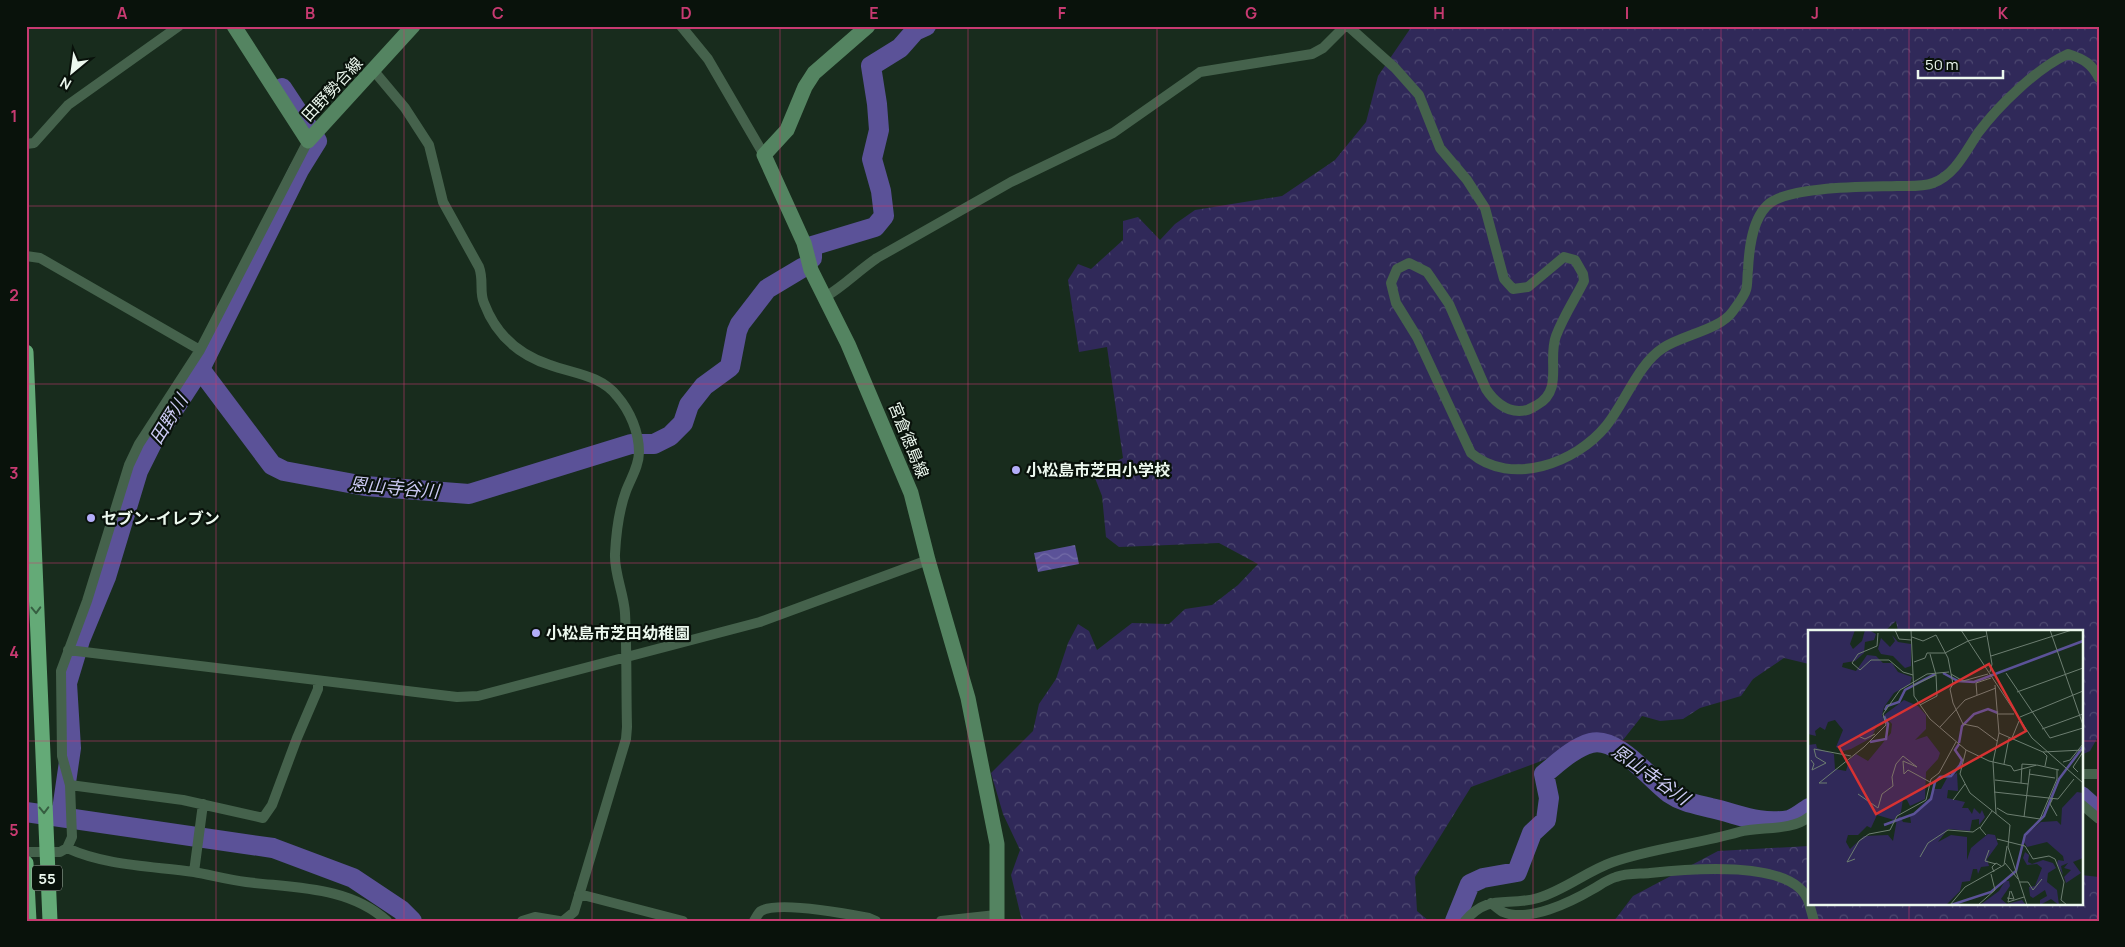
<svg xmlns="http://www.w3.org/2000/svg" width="2125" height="947" font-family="Manrope,'Noto Sans JP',sans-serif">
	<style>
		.forest { fill: url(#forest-crowns) }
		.water { fill: url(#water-waves) }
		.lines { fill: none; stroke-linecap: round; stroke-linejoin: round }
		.river { stroke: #5b5298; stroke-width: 20 }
		.minor { stroke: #45624c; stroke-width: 10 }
		.secondary { stroke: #548461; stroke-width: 15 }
		.trunk { stroke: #64aa77; stroke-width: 15 }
		.oneway { stroke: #365e41 }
		.grid { fill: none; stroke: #c83a71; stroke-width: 1; stroke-opacity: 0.55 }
		.poi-dot { fill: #b3adf9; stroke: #09120b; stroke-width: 2 }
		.labels { text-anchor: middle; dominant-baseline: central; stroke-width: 4.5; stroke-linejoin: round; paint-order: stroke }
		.shield { fill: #09120b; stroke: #a8b3aa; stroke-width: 1 }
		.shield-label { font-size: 15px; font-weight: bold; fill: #ecf8ee }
		.street-label { font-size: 16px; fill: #ecf8ee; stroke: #09120b }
		.poi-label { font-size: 16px; font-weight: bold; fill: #ecf8ee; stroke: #09120b; text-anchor: start }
		.water-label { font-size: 18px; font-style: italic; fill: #cccaf3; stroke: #09120b }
		.inset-river { fill: none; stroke: #5b5298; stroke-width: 2.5 }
		.inset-road { fill: none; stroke: #6d7e71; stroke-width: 1 }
		.view { fill: #d73232; fill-opacity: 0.15; stroke: #d73232; stroke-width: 2.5 }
		.inset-edge { fill: none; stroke: #ecf8ee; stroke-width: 2.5 }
		.neatline { fill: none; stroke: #c83a71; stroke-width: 2 }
		.grid-label { font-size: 16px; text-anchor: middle; font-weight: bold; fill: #c83a71 }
	</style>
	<defs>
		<pattern id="forest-crowns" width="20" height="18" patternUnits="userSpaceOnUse" patternTransform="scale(1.25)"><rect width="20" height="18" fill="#302959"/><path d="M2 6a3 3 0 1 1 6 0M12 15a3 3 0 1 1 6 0" fill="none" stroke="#4e4971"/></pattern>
		<pattern id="water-waves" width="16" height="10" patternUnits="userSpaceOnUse" patternTransform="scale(1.25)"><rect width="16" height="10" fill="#5b5298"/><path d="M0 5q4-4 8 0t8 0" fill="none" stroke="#736ca7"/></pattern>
	</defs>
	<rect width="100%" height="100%" fill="#182c1d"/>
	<path class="forest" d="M1412 26H2099V735L2090 751 2081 755V631H1898L1896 621 1885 631H1809V664L1784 658 1753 679 1741 696 1700 708 1683 719 1660 721 1642 716 1623 740 1585 737 1544 760 1471 787 1415 877 1417 911 1429 921H1022L1011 875 1020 850 1003 814 991 773 1033 731 1039 704 1056 679 1068 643 1078 624 1089 631 1097 650 1132 623 1169 624 1185 609 1212 605 1238 585 1258 564 1219 543 1119 547 1106 537 1102 496 1093 473 1123 458 1107 347 1079 352 1068 280 1078 264 1091 269 1123 240V221L1138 217 1160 240 1175 224 1195 210 1282 196 1335 160 1366 122 1378 76Z
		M1809 846V903H2081V875L2099 877V921H1614L1633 896 1718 851Z"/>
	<path class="water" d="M1075 545 1079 564 1038 572 1034 553Z"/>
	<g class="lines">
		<path class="river" d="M812 258V246L875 227 884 216 881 191 872 159 879 130 877 104 871 66 900 48 915 31 926 26
			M200 369 272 465 284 471 365 486 469 494 631 444H654L670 436 683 423 689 405 704 386 730 367 737 331 740 324 767 289 802 268
			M2081 796 2099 812
			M26 812 273 848 353 878 401 910 412 921
			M61 817 71 748 67 683 80 640 106 577 138 471 153 441 200 369 299 170 317 141 282 88
			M1455 921 1470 884 1483 878 1517 872 1532 833 1546 820 1549 798 1544 774C1558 763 1573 748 1591 743 1617 736 1649 778 1669 793 1682 802 1695 804 1711 808 1739 814 1758 825 1789 820 1796 818 1803 812 1809 808"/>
		<path class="minor" d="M681 26 708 59 764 155
			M1348 26 1395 68 1419 95 1440 148 1467 180 1485 208 1504 279 1513 289 1528 287 1564 257 1575 260 1583 274 1584 281C1575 299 1563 317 1556 336 1547 360 1564 390 1537 405 1530 409 1527 411 1519 411 1505 411 1493 400 1486 389L1449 304 1427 272 1409 263 1397 269 1391 283 1396 303 1417 337 1471 453C1511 487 1576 463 1606 426 1625 403 1638 364 1663 348 1682 335 1720 330 1733 311 1737 305 1744 297 1746 290 1748 284 1747 276 1748 270 1749 249 1752 217 1770 203 1792 186 1869 187 1897 186 1908 186 1923 187 1933 183 1955 175 1966 151 1978 133 1999 105 2037 68 2068 54 2084 59 2092 64 2099 78
			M374 71 405 108 429 145 443 202 479 267C484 280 479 292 484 303 496 335 519 355 550 365 575 374 600 375 617 396 630 411 639 432 639 452 639 466 631 478 626 491 619 510 616 534 615 554 614 573 624 594 625 613 627 651 626 689 627 727L626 739 574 912 563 921
			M26 144 34 143 68 105 179 26
			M26 256 40 258 200 350
			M825 297C844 286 859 270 877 258L1011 182 1113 133 1200 72 1312 54 1323 48 1345 26
			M68 650 457 697 478 696 760 622 928 560
			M2081 774H2099
			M70 785 183 800 263 818 272 805 297 738 318 689V682
			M2081 804 2099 819
			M67 848C106 866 152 866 194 872 211 875 229 880 246 882 294 888 349 886 387 921
			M26 852H60L67 848 72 837 70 785 62 756 61 671 87 601 129 465 139 444 200 350 308 141
			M194 872 203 804
			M579 894 683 921
			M1491 903C1495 906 1499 910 1503 912 1528 923 1571 902 1593 889 1600 885 1608 879 1616 877 1626 873 1640 874 1650 873 1686 869 1796 858 1809 903
			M1809 903 1814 921
			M522 921 535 917 559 921
			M754 921C756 918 758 913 761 911 778 901 848 914 869 918L876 921
			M941 921 996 915
			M1465 921C1489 893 1506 907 1538 898 1565 890 1587 871 1613 862 1653 848 1698 844 1739 832 1760 826 1790 832 1809 817"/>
		<path class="secondary" d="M234 26 308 141 413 26
			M868 26 814 73 805 87 787 130 764 155 804 243 811 270 848 344 911 493 928 560 968 698 997 844V921"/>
		<path class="trunk" d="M26 352 50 921
			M26 863 29 921"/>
	</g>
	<defs><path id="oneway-chevron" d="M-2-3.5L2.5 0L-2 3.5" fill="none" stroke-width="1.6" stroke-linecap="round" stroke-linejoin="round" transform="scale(1.25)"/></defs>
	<g class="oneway">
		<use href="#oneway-chevron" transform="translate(36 610) rotate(88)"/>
		<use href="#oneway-chevron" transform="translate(44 810) rotate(89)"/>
	</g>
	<path class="grid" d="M216 26V921M404 26V921M592 26V921M780 26V921M968 26V921M1157 26V921M1345 26V921M1533 26V921M1721 26V921M1909 26V631M26 206H2099M26 384H2099M26 563H2099M26 741H1809M2081 741H2099M1909 903V921"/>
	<g class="poi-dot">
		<circle cx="1016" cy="470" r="5"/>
		<circle cx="91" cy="518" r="5"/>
		<circle cx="536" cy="633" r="5"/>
	</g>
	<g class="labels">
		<rect class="shield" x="32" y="865.5" width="30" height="25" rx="4"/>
		<g class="shield-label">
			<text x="47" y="878">55</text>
		</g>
		<g class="street-label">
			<text transform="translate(332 89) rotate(-47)">田野勢合線</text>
			<text transform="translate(909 440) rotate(68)">宮倉徳島線</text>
		</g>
		<g class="poi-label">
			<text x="1026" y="470">小松島市芝田小学校</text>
			<text x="101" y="518">セブン-イレブン</text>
			<text x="546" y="633">小松島市芝田幼稚園</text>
		</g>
		<g class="water-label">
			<text transform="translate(168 419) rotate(-58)">田野川</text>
			<text transform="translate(394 487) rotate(5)">恩山寺谷川</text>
			<text transform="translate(1651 774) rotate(35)">恩山寺谷川</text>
		</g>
	</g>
	<g transform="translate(1808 630)">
		<rect width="275" height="275" fill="#182c1d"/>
		<path d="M0 0H47L42 14 45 19 54 11 57 0H61L68 4 66 10 57 12 56 23 47 31 35 33 34 37 48 41 59 25 68 26 75 33H84L90 42 104 47 102 54 86 63 76 77 74 85 77 92 69 96 63 108 43 119 35 121 28 117 35 100 27 90 20 92 17 100 12 97 7 101 8 106 0 104ZM84 5 90 12 103 14V36L97 38 85 26 73 24 70 19 73 8 82 17 87 11ZM96 70 110 76 118 85V99L107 110 119 106 132 123 130 129 118 142 117 169 102 176 99 170 95 169 93 182 86 190 69 185 63 198 59 196 50 205H40L38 212 42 219 56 206 80 205 85 211 89 189 92 186 95 192 103 193 102 186 121 169 126 159H133L139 148 149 143 150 161 140 160 139 168 157 172 154 178H160L164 184 166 178 172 184 174 180 177 187 171 195V189L164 190 162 201 140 199 130 212 143 205 159 207V230L163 218 170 212 180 204 187 205 190 214 179 229 181 236 173 237 170 244 169 239H165L162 251 154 252 152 261 138 275H0V115L8 114 9 118 26 124 27 139 38 141 41 130 48 124 60 131 83 103 84 94 76 85ZM269 162 275 163V228L265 232 273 243 258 253 256 247 263 240 256 238 260 233 253 236 255 245 249 234 250 230 256 231 255 226 239 212 219 217 216 212 219 204 233 192 249 191 253 195 254 178ZM217 222 221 225 220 232 224 234 235 230 245 233 248 238 240 243 239 252 249 260 251 275 243 269 232 275V270L239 266 237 260 225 268 222 266 221 257 227 256 234 238 229 234 219 235 215 228ZM197 251H201L202 256 193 269 199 274 214 270 218 275H172L191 261Z" fill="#302959"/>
		<path class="inset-river" d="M135 43 150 51 166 52 275 11M77 80 79 76 91 72 97 60 127 44M62 112 78 109 80 94 76 86M151 113 154 96 166 84 180 79 190 83M76 195 106 184 123 169 127 152 132 147 143 146 152 135 154 130 147 120 151 114M143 275 183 262 208 241 217 205 236 186 251 149 275 117"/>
		<path class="inset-road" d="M62 0H79M87 0 91 9 103 10M103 0 106 66 122 89 158 120 152 144 162 163 202 195 200 217 219 275M153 0 224 108 275 153M178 0 184 34 182 42M242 0 275 95M70 3 69 16 50 24 44 33 52 40 63 30H81L95 42 105 45M104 7 115 11 128 5 140 28 145 54 142 59 145 73 155 94 170 97 189 111M183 26 264 0M106 32 117 28 119 23H137L160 11 178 6M198 43 242 108 275 98M143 44 155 51 180 44M106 55 128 45M187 55 191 103M209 62 275 38M169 65 168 53 183 48M112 75 129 66 128 45 122 24M190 84H206M212 87 275 61M132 97 157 70 188 58M234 99 275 84M50 106 57 109 67 104M204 108 211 91M158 120 181 131 203 136 206 141 229 135 251 140M235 122 239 126 237 136M3 130 6 134 4 140 18 133 8 127 6 119 43 126M255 132 262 130 275 114M196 134 201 108M270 142 265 137 275 122M221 144 247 148M187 150 220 154M19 153H11L56 117 78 95 75 84 92 60 119 44 141 42M213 153 214 134 228 135M186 162 250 169 266 149M50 164 70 178 74 164 85 156 84 147 88 134 95 126 109 137 95 131 96 144 100 140 122 152M245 168 242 174 249 186M145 170 157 154M189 178 199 184 232 189 249 149V140M188 184 185 132 191 103 235 122 275 120M216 187 222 139M178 205 172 198 184 181M189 209 217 216 225 229 241 226 247 229 256 252 253 270 259 275M181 220 177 231 188 234M112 227 120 213 140 200 165 202 172 197M47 229 39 232 51 211 61 204 82 200 89 186 118 170 123 149 131 143 148 112M197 233 210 249M186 242 184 237 188 233 193 236M212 252H220L225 260 234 249M202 261 200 272 216 267M199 268 206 269 203 261M142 275 157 257 196 235 199 216M170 275 187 260 183 244"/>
		<path class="view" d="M181 34 218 101 68 184 31 117Z"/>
		<rect width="275" height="275" class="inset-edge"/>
	</g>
	<rect width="2125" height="947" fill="none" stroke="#09120b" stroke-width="55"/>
	<g transform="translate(72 72) rotate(209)" stroke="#09120b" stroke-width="4" paint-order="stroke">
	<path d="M0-4L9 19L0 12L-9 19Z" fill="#ecf8ee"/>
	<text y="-8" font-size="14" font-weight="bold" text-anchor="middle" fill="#ecf8ee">N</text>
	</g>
	<path d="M1918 70v8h85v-8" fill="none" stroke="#ecf8ee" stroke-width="2.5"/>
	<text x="1925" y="70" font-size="15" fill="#ecf8ee" stroke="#09120b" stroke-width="4" paint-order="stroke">50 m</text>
	<rect x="28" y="28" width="2070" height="892" class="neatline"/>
	<g class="grid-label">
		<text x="122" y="19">A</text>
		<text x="310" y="19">B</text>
		<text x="498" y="19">C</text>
		<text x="686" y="19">D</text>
		<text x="874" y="19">E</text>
		<text x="1062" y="19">F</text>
		<text x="1251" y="19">G</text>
		<text x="1439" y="19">H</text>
		<text x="1627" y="19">I</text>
		<text x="1815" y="19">J</text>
		<text x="2003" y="19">K</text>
		<text x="14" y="122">1</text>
		<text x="14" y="301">2</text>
		<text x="14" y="479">3</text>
		<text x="14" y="658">4</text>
		<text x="14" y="836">5</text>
	</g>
</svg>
